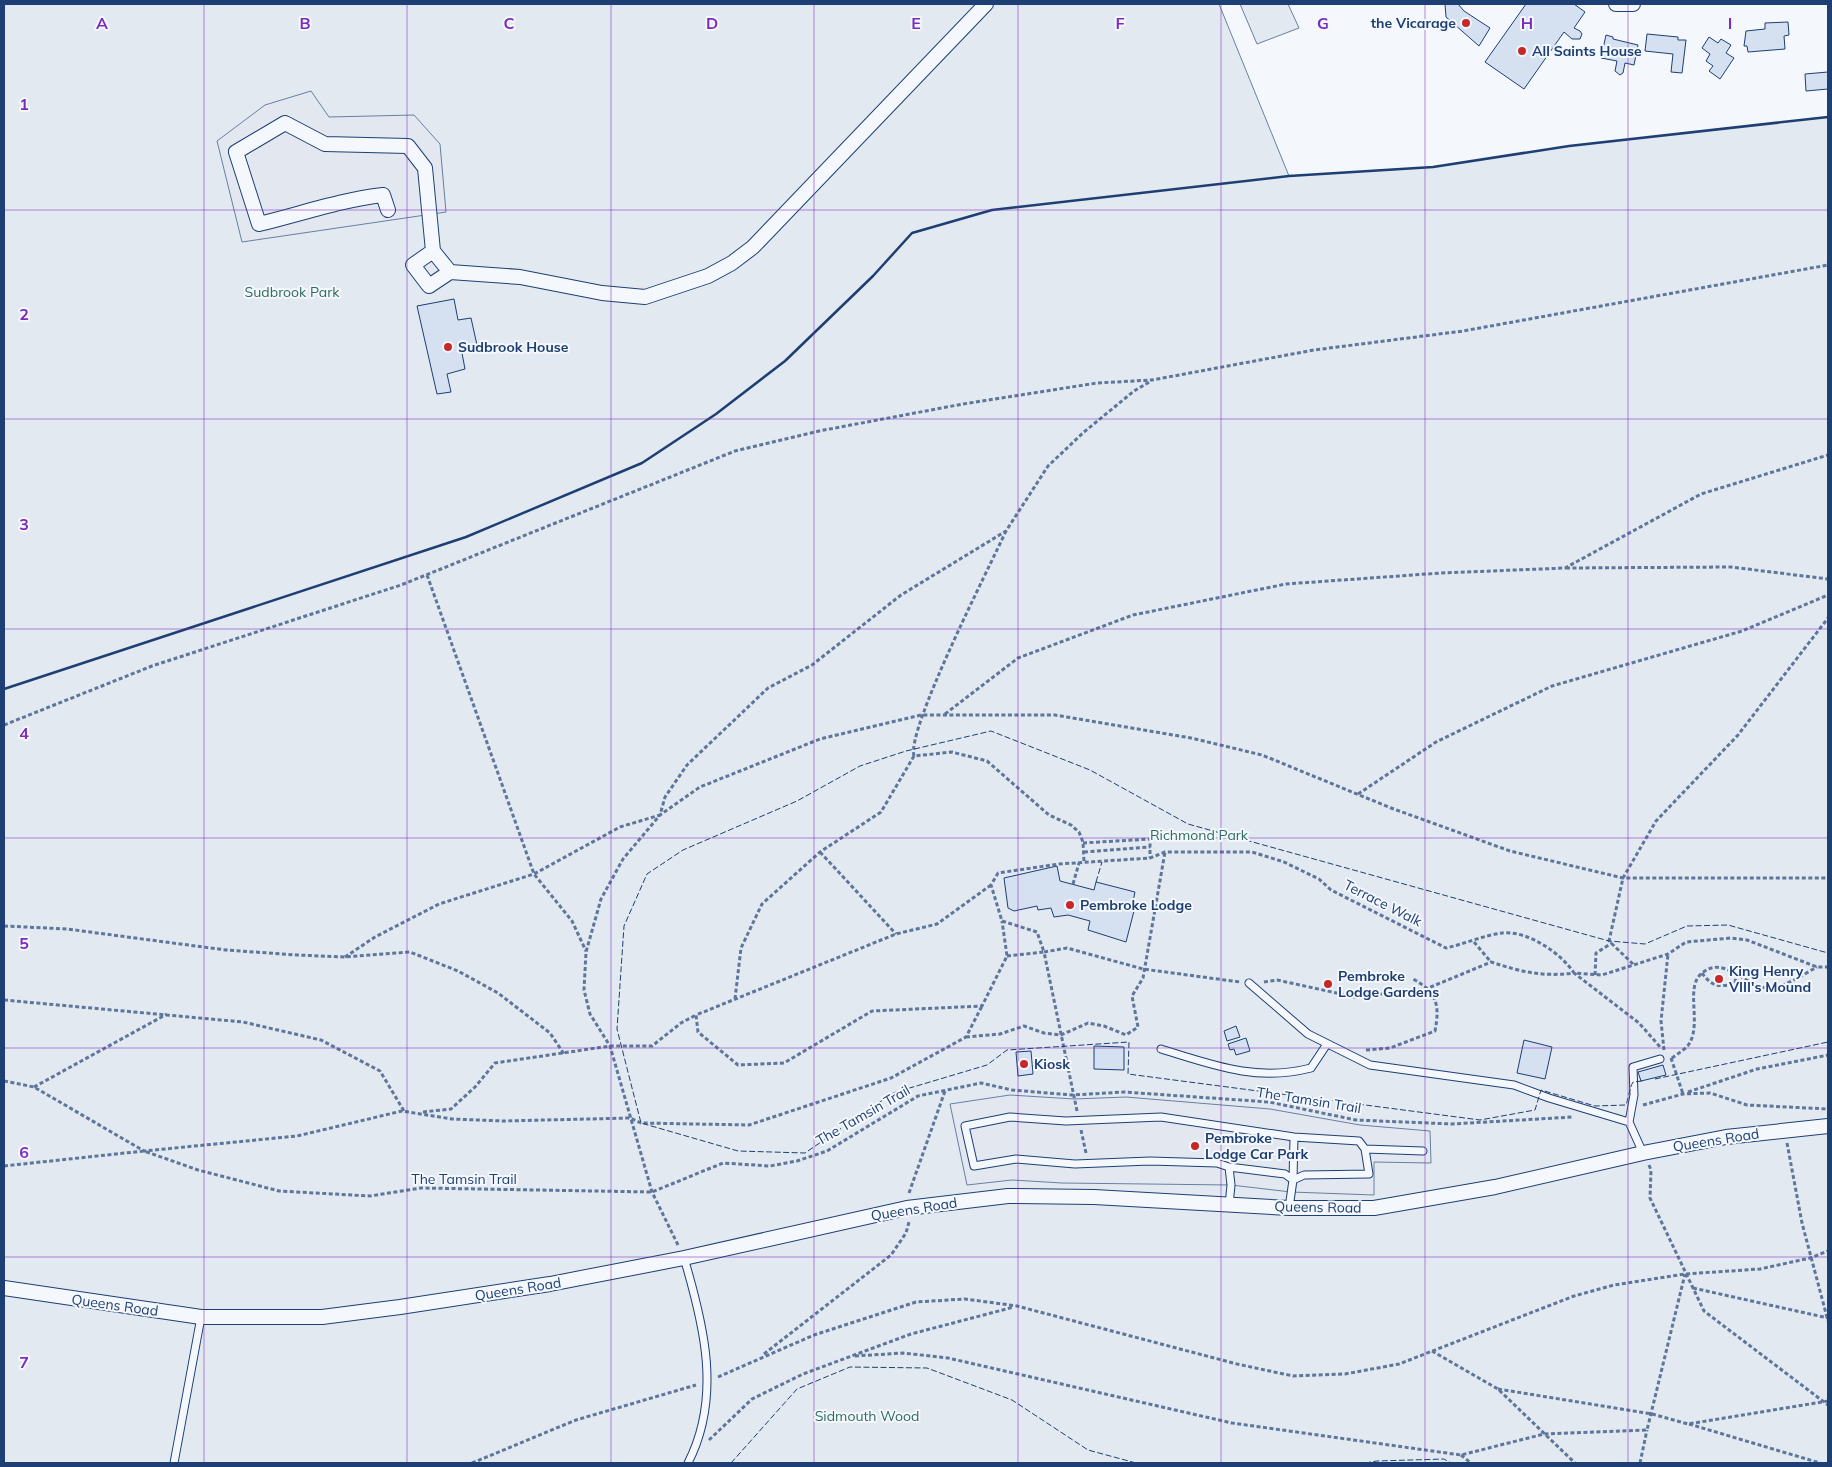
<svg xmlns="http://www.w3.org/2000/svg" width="1832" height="1467" font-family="Mulish,sans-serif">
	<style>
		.green { fill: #e3e9f0; stroke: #687fa3 }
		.parking { fill: #e3e8f0; stroke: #687fa3 }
		.building { fill: #d5e0f0; stroke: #1d3f73 }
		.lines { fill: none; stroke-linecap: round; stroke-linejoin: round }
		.lane-casing { stroke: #1d3f73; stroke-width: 9 }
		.street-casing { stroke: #1d3f73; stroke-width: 16 }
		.path { stroke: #5e769c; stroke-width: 3; stroke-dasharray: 4 2.5; stroke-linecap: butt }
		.lane { stroke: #f4f7fb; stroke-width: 7 }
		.street { stroke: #f4f7fb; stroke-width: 14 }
		.fence { stroke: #1d3f73; stroke-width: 1; stroke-dasharray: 6 2.5; stroke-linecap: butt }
		.wall { stroke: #1d3f73; stroke-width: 2.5 }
		.grid { fill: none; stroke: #7b2cbf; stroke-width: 1; stroke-opacity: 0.55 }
		.poi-dot { fill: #c62828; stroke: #f4f7fb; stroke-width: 2 }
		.labels { text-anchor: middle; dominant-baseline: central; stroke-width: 4; stroke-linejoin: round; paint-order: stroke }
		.poi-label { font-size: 14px; font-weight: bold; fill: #1d3f73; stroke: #f4f7fb; text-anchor: start }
		.park-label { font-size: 14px; fill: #2c6c60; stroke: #f4f7fb }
		.street-label { font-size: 14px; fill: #1d3f73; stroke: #f4f7fb }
		.grid-label { font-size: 16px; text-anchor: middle; font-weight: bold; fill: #7b2cbf; stroke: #f4f7fb; stroke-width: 4; stroke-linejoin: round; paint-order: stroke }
	</style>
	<rect width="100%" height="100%" fill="#f4f7fb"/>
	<path class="green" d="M4 4H1219L1289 176 1433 167 1569 146 1828 117V1463H4Z
		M1240 4H1288L1299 28 1257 44Z"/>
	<path class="parking" d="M311 91 329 117 414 115 440 144 446 212 242 242 217 141 265 105Z
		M1010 1095 1074 1099 1126 1097 1270 1109 1360 1125 1430 1131 1431 1163 1374 1162V1195L1291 1192 1231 1185 1062 1183 1012 1180 967 1185 950 1104Z"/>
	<path class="building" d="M1445 4H1458L1464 11 1490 28 1479 46 1446 17Z
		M1526 4H1574L1585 12 1574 28 1580 31 1582 34 1580 39H1572L1564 32 1524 89 1485 62Z
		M1788 22 1789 35 1784 36 1785 49 1748 52 1747 46H1744L1746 31 1765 29V23Z
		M1647 34 1678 37V40H1686L1682 73 1671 72 1673 54 1645 51Z
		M1606 35 1613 37V39L1638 45 1634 65 1625 63 1623 73 1620 75 1615 71 1617 61 1601 58Z
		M1709 37 1718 43 1721 39 1731 45 1726 53 1734 58 1720 79 1709 71 1713 66 1706 61 1710 54 1702 48Z
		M1828 72V89L1806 91 1805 74Z
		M454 299 458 320 471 318 477 345 461 348 465 369 447 374 451 392 437 394 417 306Z
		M1057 866 1060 881 1094 890 1096 882 1135 892 1132 906 1135 907 1126 942 1088 930 1090 921 1068 915 1054 917 1051 908 1038 910 1037 906 1014 911 1008 908 1004 878Z
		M1236 1026 1240 1037 1227 1041 1224 1031Z
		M1246 1038 1250 1051 1236 1055 1234 1049 1230 1050 1228 1044Z
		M1524 1040 1552 1047 1545 1079 1517 1073Z
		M1094 1046 1124 1047V1070L1094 1069Z
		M1031 1051 1033 1074 1018 1076 1016 1052Z
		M1663 1065 1666 1075 1641 1081 1638 1072Z"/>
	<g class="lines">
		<g class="lane-casing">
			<path id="lane" d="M1249 983 1308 1034 1370 1065 1514 1085 1549 1098 1629 1122 1643 1153
				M1161 1049C1213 1065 1256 1082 1311 1068L1327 1044
				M1629 1122 1634 1095 1633 1067 1660 1059
				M1365 1149 1423 1151
				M1229 1167 1285 1174 1293 1180
				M1293 1180 1294 1137
				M1229 1205 1231 1185 1229 1167 1217 1163 1150 1161 1075 1164 1016 1159 974 1166 965 1126 1010 1117 1066 1121 1161 1117 1294 1137 1359 1141 1365 1149 1369 1174 1304 1175 1293 1180 1289 1208
				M684 1258C704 1325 722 1397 688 1463
				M174 1463 201 1317"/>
		</g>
		<g class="street-casing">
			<path id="street" d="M1616 4H1633
				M388 210 383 195C340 200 301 214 259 224L236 152 285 123 325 144 408 146 425 168 433 251 450 272
				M433 251 413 265 429 286 450 272 520 277 602 293 645 297 708 276 732 263 753 247 986 4
				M4 1288 201 1317H322L400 1307 550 1284 684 1258 907 1208 1008 1196 1094 1197 1289 1208H1374L1495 1187 1643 1153 1726 1137 1828 1126"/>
		</g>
		<path class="path" d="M1566 568 1731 567 1828 579
			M427 575 534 874 572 921 586 951
			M945 714 1018 658 1133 615 1286 584 1441 573 1565 568 1701 494 1828 455
			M4 725 152 666 401 585 735 451 819 431 963 404 1097 383 1152 380 1314 350 1463 331 1828 265
			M914 756C906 730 990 566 1006 531
			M1358 794 1436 742 1552 686 1742 631 1828 595
			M1083 843 1150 839V858
			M820 852 896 934
			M1084 852 1150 847
			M1073 884 1079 863
			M991 885 937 924 896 934 696 1015 698 1032 738 1065 784 1063 872 1011 982 1006 1007 956 1002 921
			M4 926 67 929 226 950 297 955 345 957 410 952 458 971 498 993 550 1033 564 1054
			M1474 942 1491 962
			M1007 956 1044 952 1037 932 1002 921 991 885 998 873 1059 864 1150 858 1165 852H1252L1284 862 1319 879 1331 890 1446 948C1464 944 1485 935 1502 933 1527 930 1561 953 1574 973L1602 975 1668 954 1686 942 1731 938 1747 940 1817 967H1828
			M345 957 375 937 439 904 534 874 620 827 660 815 665 797 687 765 768 688 812 665 901 595 1006 531 1048 466 1084 432 1134 391 1151 381
			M1633 964 1609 941 1623 878 1656 821 1738 735 1828 618
			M1702 973C1712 987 1719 987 1735 984L1736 974
			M1595 975 1596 953 1612 943
			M1264 982 1277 980 1355 997 1426 989 1491 962C1522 972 1541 977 1574 973L1639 1023 1661 1048
			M735 999 741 948 762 904 820 852 881 812 914 756 952 752 987 761 1049 815 1071 825 1079 832 1083 842 1084 862
			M4 1000 243 1022 321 1040 380 1071 404 1111
			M966 1037 1000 1034 1024 1026 1044 1033 1061 1035 1088 1023 1104 1026 1126 1035 1138 1027 1132 996 1143 978 1165 852
			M1366 1050 1390 1048 1435 1031C1440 1005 1437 992 1413 979
			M1664 1050 1661 1021 1668 954
			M1671 1058 1683 1094
			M1672 1058C1677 1054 1686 1049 1689 1044 1702 1024 1685 988 1701 974 1724 953 1746 988 1768 988 1784 988 1804 974 1817 967
			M4 1081 34 1087 144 1151 297 1136 402 1111 452 1119 503 1121 630 1118 641 1123 749 1125 891 1078 966 1037 982 1006
			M34 1087 167 1014
			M1688 1092 1757 1069 1828 1055
			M1643 1105 1683 1094 1710 1093 1747 1105 1828 1109
			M1077 1111 1044 952 1067 948 1143 969 1240 982
			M423 1112 451 1109 475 1087 495 1063 610 1046H652L681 1023 696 1015
			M1081 1130 1086 1153
			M1787 1143 1802 1223 1828 1321
			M1649 1165 1651 1170 1650 1198 1704 1311 1828 1405
			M4 1166 144 1151 198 1170 279 1191 370 1196 421 1188 652 1192 723 1163 770 1166 797 1161 827 1151 918 1096 981 1083 1012 1090 1072 1095 1124 1092 1269 1102 1356 1120 1452 1124 1573 1117
			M909 1193 945 1091
			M678 1245 652 1192 610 1046 590 1014 584 990 586 952 601 899 623 859 660 815 700 787 820 739 921 715H1055L1191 738 1262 755 1391 808 1510 851 1623 878H1828
			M1693 1288 1828 1318
			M1432 1351 1498 1389 1575 1463
			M764 1354 891 1255 906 1233 909 1222
			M855 1356 903 1353 948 1358 1232 1423 1461 1455 1544 1434 1647 1430 1685 1274
			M718 1377 814 1335 916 1302 965 1299 1017 1306 1237 1364 1293 1376 1345 1374 1399 1364 1574 1296 1614 1285 1685 1274 1760 1269 1810 1258 1828 1251
			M1498 1389 1652 1414 1688 1424 1828 1401
			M1689 1424 1820 1463
			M709 1440 752 1399 803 1374 911 1334 1014 1307
			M1461 1455 1471 1463
			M472 1463 576 1420 696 1385
			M1640 1463 1647 1430"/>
		<use href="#lane" class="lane"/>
		<use href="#street" class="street"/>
		<path class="fence" d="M1096 882 1102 862
			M1655 1079 1828 1042
			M1642 1081 1633 1082C1629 1089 1629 1097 1626 1105L1595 1106 1541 1090 1535 1110 1480 1120 1128 1074 1129 1042 1007 1050 987 1065 893 1093 805 1153 738 1151 641 1123 617 1029 624 926 647 874 683 850 797 801 860 766 906 751 991 731 1090 770 1188 824 1609 941 1645 944 1687 926 1728 925 1828 953
			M731 1463 797 1389 850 1367 927 1368 1012 1400 1088 1450 1136 1463
			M1365 1463 1377 1461 1444 1459 1451 1463"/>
		<path class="wall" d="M4 689 466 537 642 463 716 414 785 361 873 276 912 233 992 210 1289 176 1433 167 1569 146 1828 117"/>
	</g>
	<path class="grid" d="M204 4V1463M407 4V1463M611 4V1463M814 4V1463M1018 4V1463M1221 4V1463M1425 4V1463M1628 4V1463M4 210H1828M4 419H1828M4 629H1828M4 838H1828M4 1048H1828M4 1257H1828"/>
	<g class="poi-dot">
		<circle cx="1466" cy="23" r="5"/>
		<circle cx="1522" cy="51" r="5"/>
		<circle cx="448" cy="347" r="5"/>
		<circle cx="1070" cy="905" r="5"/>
		<circle cx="1719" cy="979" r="5"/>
		<circle cx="1328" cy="984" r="5"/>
		<circle cx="1024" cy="1064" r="5"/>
		<circle cx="1195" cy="1146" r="5"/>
	</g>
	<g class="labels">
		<g class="poi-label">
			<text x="1456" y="23" text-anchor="end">the Vicarage</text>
			<text x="1532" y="51">All Saints House</text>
			<text x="458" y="347">Sudbrook House</text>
			<text x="1080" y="905">Pembroke Lodge</text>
			<text x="1729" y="971">King Henry<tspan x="1729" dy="16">VIII's Mound</tspan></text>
			<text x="1338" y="976">Pembroke<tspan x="1338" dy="16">Lodge Gardens</tspan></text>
			<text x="1034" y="1064">Kiosk</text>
			<text x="1205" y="1138">Pembroke<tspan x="1205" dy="16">Lodge Car Park</tspan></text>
		</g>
		<g class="park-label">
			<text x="292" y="292">Sudbrook Park</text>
			<text x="1199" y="835">Richmond Park</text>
			<text x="867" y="1416">Sidmouth Wood</text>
		</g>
		<g class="street-label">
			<text transform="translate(1383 903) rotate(27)">Terrace Walk</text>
			<text transform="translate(1309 1100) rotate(9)">The Tamsin Trail</text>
			<text transform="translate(863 1115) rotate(-30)">The Tamsin Trail</text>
			<text transform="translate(1716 1140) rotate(-9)">Queens Road</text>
			<text x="464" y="1179">The Tamsin Trail</text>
			<text transform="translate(1318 1207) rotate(1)">Queens Road</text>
			<text transform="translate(914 1209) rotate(-9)">Queens Road</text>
			<text transform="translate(518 1289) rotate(-9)">Queens Road</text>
			<text transform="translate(115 1305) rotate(8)">Queens Road</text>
		</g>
	</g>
	<g class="grid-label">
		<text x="102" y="29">A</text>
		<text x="305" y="29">B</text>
		<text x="509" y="29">C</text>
		<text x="712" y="29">D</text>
		<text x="916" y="29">E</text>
		<text x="1120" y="29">F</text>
		<text x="1323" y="29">G</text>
		<text x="1527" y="29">H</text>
		<text x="1730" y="29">I</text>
		<text x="24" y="110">1</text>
		<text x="24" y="320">2</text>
		<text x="24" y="530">3</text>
		<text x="24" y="739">4</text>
		<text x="24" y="949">5</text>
		<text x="24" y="1158">6</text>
		<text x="24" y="1368">7</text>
	</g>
	<rect width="1832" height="1467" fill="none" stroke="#1d3f73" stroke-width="10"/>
</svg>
